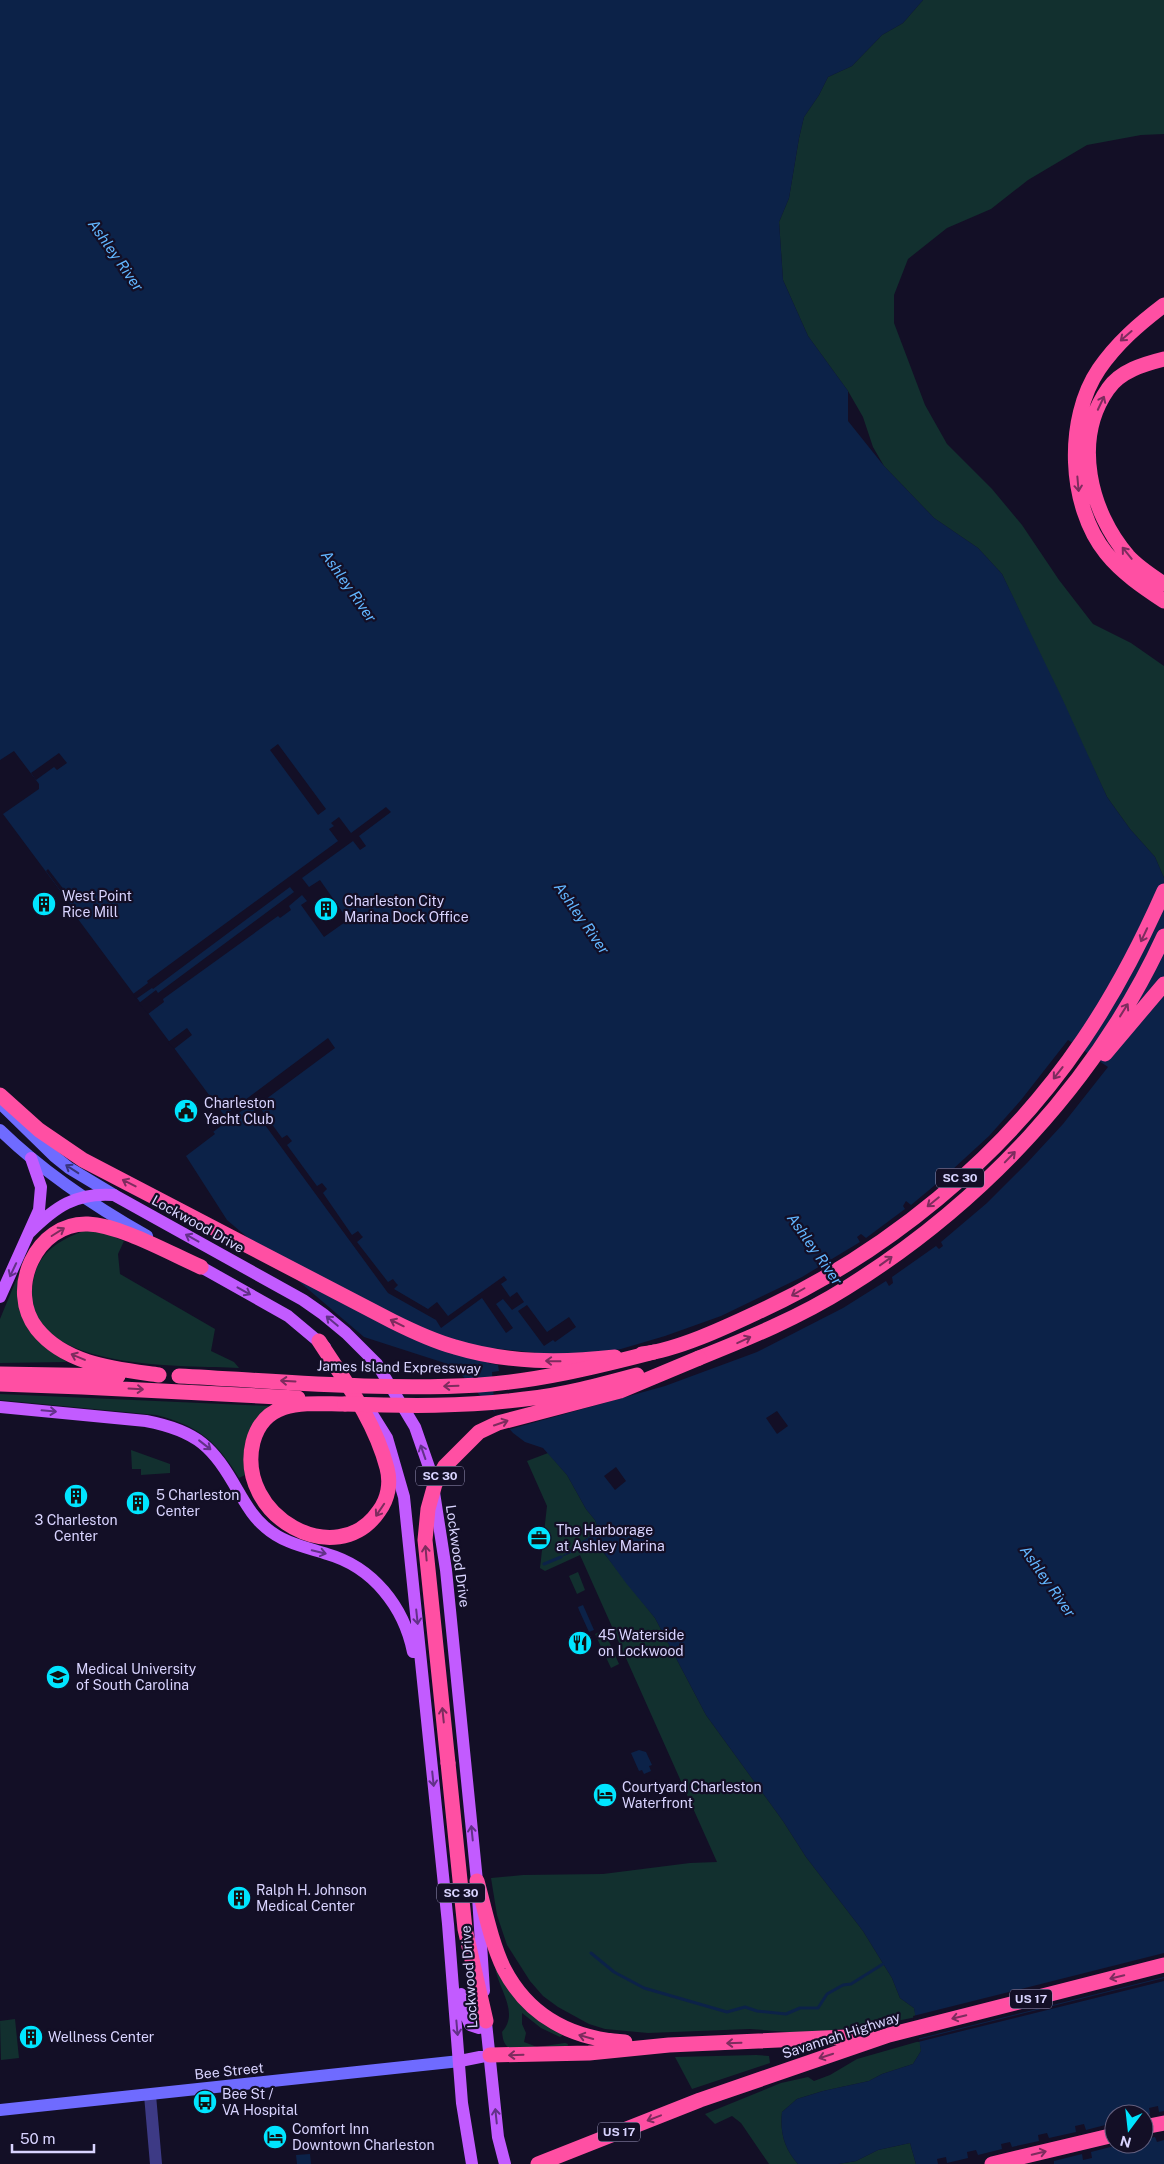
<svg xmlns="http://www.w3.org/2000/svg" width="1164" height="2164" font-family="'Public Sans',sans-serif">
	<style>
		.green { fill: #12302f }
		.water { fill: #0c2248; fill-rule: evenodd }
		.pier { fill: #130f26 }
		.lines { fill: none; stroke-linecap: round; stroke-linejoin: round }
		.stream { stroke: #0c2248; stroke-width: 3 }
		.street { stroke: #3d3a85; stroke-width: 12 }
		.secondary { stroke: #6f6bff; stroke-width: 12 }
		.primary { stroke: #c25bff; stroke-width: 12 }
		.highway { stroke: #ff4fa3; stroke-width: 15 }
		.highway-bridge { stroke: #ff4fa3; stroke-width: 15 }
		.oneway { stroke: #7d2c5e }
		.oneway2 { stroke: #38347d }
		.oneway3 { stroke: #623188 }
		.labels { text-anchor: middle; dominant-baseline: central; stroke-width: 4.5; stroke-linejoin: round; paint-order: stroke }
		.shield { fill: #130f26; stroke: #9e99be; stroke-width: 1 }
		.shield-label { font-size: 12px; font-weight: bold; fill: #d9d4ff }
		.poi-label { font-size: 14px; fill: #d9d4ff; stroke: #130f26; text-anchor: start }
		.street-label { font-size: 14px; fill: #d9d4ff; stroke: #130f26 }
		.water-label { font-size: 15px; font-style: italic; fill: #62b6ff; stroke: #130f26 }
	</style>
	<rect width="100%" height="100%" fill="#130f26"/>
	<path class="green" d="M923 0H1164V134L1141 135 1087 145 1028 180 991 209 947 228 908 259 894 295V323L925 405 947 444 992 489 1022 525 1059 580 1093 624 1131 643 1164 666V878L1155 857 1130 829 1107 797 1002 574 978 548 934 518 884 466 873 447 863 417 848 391 808 336 783 280 779 222 789 198 799 138 804 117 819 95 828 77 852 66 882 35 903 23Z
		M86 1230 100 1231 124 1241 118 1254 120 1274 215 1329 211 1351 234 1362 239 1368C184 1365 17 1373 33 1282 38 1252 59 1240 86 1230Z
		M19 1273 18 1285 55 1354 67 1362 0 1363V1319Z
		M0 1394 268 1406 270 1408C246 1431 241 1441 245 1475L239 1478C216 1441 199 1426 156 1415L0 1400Z
		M131 1450 170 1464V1473L141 1475V1469H132Z
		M548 1453 567 1475 586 1509 595 1520 599 1531 587 1538 563 1556 596 1543 655 1618 706 1715 783 1821 806 1857 863 1931 892 1978 900 1998 914 2008 916 2017 873 2026 801 2033 750 2029 648 2033 605 2029 589 2024 558 2007 543 1996 530 1981 507 1945 497 1915 491 1878 523 1875 603 1874 690 1863 717 1862 580 1555 545 1571 540 1568 547 1506 527 1461Z
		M578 1572 585 1590 577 1594 569 1576Z
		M604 1630 619 1664 611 1668 595 1634Z
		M495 1967 563 2035 560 2037 541 2028 522 2013V2024L526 2033 524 2042 537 2047 565 2043 568 2044 567 2048H509C503 2043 503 2039 502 2032 520 2012 498 1989 495 1967Z
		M15 2019 19 2058 1 2060 0 2021Z
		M920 2041 921 2051 913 2064 882 2074 869 2081 823 2091 797 2099 782 2112C780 2133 784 2148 798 2164H769L741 2123 732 2116 715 2124 705 2114 781 2083 808 2077 814 2081 830 2075 857 2059Z
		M756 2055 769 2056 770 2063 692 2089 675 2057Z
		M910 2143 916 2164H838L856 2161 878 2150Z"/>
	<path class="water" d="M0 0H923L903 23 882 35 852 66 828 77 819 95 804 117 799 138 789 198 779 222 783 280 808 336 848 391V421L884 466 934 518 978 548 1002 574 1062 698 1107 797 1130 829 1155 857 1164 878V2164H916L910 2143 878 2150 856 2161 838 2164H798C784 2148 780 2133 782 2112L797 2099 823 2091 869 2081 882 2074 913 2064 921 2051 914 2008 900 1998 892 1978 863 1931 806 1857 783 1821 706 1715 655 1618 626 1583 599 1546 596 1543 561 1557 579 1543 599 1531 595 1520 586 1509 567 1475 543 1448 525 1442 513 1433 454 1366 364 1337 227 1220 186 1156 215 1134 209 1127 224 1115 75 915 76 912 3 814 39 789V784L14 751 0 760ZM1114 2114H1144V2144H1114Z
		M583 1605 594 1630 589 1632 579 1610 578 1607Z
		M639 1750 646 1752 652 1765 649 1766 651 1771 644 1774 642 1770 639 1771 631 1753Z
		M310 2154 311 2164H297L296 2155Z"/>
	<path class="pier" d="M278 744 326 809 318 815 270 750Z
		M59 753 67 763 57 770 54 767 36 780 31 773Z
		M386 807 391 812 359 836 366 846 360 850 353 841 302 878 309 887 320 880 348 920 324 937 301 905 307 901 302 895 289 906 291 910 280 918 278 916 163 999 164 1002 148 1014 139 1003 156 990 158 993 294 892 290 887 153 989 152 988 136 999 133 994 148 983 147 981 338 841 329 829 334 826 331 823 339 817 351 833Z
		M48 869 68 895 65 897 46 871Z
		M187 1028 192 1035 174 1049 168 1042Z
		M328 1038 335 1048 258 1105 282 1138 287 1135 292 1141 287 1145 317 1186 322 1183 327 1189 323 1193 352 1235 358 1231 361 1235 363 1237 357 1242 388 1282 393 1279 396 1283 398 1285 394 1289 428 1309 437 1302 448 1316 504 1276 507 1280 501 1284 510 1297 517 1292 524 1302 512 1310 503 1299 496 1304 513 1328 506 1333 482 1298 441 1328 436 1320 388 1293 251 1106 247 1107 213 1132 209 1127Z
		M1068 1040 1108 1067 1063 1124 1027 1163 987 1203 941 1242 943 1246 939 1249 936 1246 892 1277 893 1283 889 1286 886 1281 843 1308 757 1352 665 1386 507 1430 497 1418 503 1414 495 1415 492 1372 499 1371 498 1365 488 1363 491 1348 555 1355 599 1353 621 1349 665 1336 721 1316 802 1277 860 1242 857 1237 861 1234 866 1238 905 1209 903 1206 906 1201 911 1205 940 1181 989 1136 1021 1100Z
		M527 1305 547 1332 569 1317 576 1327 555 1342 553 1340 544 1346 518 1311Z
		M777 1411 788 1426 777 1434 766 1418Z
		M616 1467 626 1481 615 1490 604 1476Z
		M1164 1953V1977L917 2039 913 2016Z
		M1164 1978V1981L918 2042 917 2040Z
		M1158 2106 1159 2112 1164 2111V2140L1157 2142 1155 2137 1144 2139V2116L1150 2114 1149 2108Z
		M1112 2117H1114V2144H1128L1129 2149 1120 2151 1118 2145 1091 2152 1092 2158 1083 2160 1082 2154 1054 2161V2164H938L937 2159 946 2157 947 2163 968 2158 967 2152 976 2150 978 2155 1002 2149 1001 2144 1010 2142 1012 2147 1039 2141 1038 2135 1047 2133 1049 2138 1076 2132 1075 2126 1084 2124 1086 2130 1113 2123Z"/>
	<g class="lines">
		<path class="stream" d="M544 1564 561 1557
			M591 1953 614 1972 644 1988 727 2012 745 2007 757 2011 786 2014 800 2008H818L827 1994 843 1985 851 1984 883 1964"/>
		<path class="street" d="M150 2095 156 2164"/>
		<path class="secondary" d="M0 1103 54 1156 69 1168 114 1195
			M0 1130C44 1173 94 1206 147 1236
			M0 2110 460 2061"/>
		<path class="primary" d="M29 1233C55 1207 76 1192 114 1195L303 1300 323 1314 346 1333 377 1364 415 1427 431 1473 446 1570 477 1881 484 1991
			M201 1267 288 1316 325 1347
			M0 1297 39 1210 41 1187 31 1158
			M0 1407 146 1421C198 1431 213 1447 238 1491 246 1504 253 1517 265 1527 283 1543 305 1547 327 1554 373 1567 404 1607 413 1652
			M372 1414 387 1438 404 1497 448 1924 462 2103 472 2164
			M461 1994 465 2013 470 2025 479 2028 486 2021
			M485 2013 498 2137 505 2164
			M460 2061 490 2055"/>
		<path class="highway" d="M1164 305C1139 324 1117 343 1099 369 1065 419 1068 506 1106 553 1122 573 1143 587 1164 601
			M1164 359C1144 364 1120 371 1108 389 1072 440 1090 512 1128 556 1138 567 1152 576 1164 584
			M1105 1054 1164 984
			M0 1095 39 1130 83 1160 392 1321C412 1331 433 1341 455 1347 508 1363 561 1363 615 1357
			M319 1341C345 1381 375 1421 387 1468 391 1483 388 1499 379 1511 337 1573 235 1516 253 1442 265 1397 308 1404 345 1404
			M642 1354C677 1350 724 1328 756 1313 885 1254 1003 1158 1083 1040 1115 993 1141 943 1164 891
			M699 1358C749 1338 800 1317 846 1288 981 1204 1097 1082 1164 936
			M0 1374 118 1376
			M159 1375C117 1369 66 1365 37 1329 6 1290 36 1222 88 1224 120 1225 171 1254 201 1267
			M0 1384 82 1387 298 1398
			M448 1763 465 1929 486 2021
			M477 1881C485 1910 491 1942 504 1969 529 2017 573 2039 625 2042
			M490 2055 589 2053 669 2045 868 2036
			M1144 2127 1164 2123
			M538 2164 700 2100 889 2035 1164 1965
			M992 2164 1114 2135"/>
		<path class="highway-bridge" d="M179 1376C278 1381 379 1391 479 1385 538 1381 596 1367 654 1352
			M345 1404C405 1406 465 1407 525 1399 563 1395 600 1385 637 1375
			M448 1763 425 1540 428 1509 435 1484 445 1466 479 1432 498 1423 620 1391 699 1358"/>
	</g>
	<defs><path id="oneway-shaft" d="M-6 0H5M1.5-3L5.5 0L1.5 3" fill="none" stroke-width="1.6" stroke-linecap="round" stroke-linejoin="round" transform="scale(1.25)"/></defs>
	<g class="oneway">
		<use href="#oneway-shaft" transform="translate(1126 336) rotate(139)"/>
		<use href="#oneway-shaft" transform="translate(1101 403) rotate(-65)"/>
		<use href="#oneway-shaft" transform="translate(1078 484) rotate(85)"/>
		<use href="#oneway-shaft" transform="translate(1127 553) rotate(-129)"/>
		<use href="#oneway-shaft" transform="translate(1144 935) rotate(115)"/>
		<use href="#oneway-shaft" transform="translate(1124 1010) rotate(-58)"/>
		<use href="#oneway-shaft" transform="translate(1058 1073) rotate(128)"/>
		<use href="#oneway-shaft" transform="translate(1010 1157) rotate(-46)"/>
		<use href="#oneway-shaft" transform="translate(129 1183) rotate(-153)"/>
		<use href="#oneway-shaft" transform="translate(933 1202) rotate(141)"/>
		<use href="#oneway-shaft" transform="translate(58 1232) rotate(-32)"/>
		<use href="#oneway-shaft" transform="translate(886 1261) rotate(-36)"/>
		<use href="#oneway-shaft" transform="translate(798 1292) rotate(150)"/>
		<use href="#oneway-shaft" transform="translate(397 1323) rotate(-154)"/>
		<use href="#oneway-shaft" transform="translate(744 1340) rotate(-25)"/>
		<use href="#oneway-shaft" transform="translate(78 1357) rotate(-157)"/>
		<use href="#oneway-shaft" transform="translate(553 1361) rotate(-179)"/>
		<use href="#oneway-shaft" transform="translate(288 1381) rotate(-177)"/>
		<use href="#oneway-shaft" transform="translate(451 1386) rotate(178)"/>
		<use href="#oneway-shaft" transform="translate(136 1389) rotate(3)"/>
		<use href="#oneway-shaft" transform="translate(501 1423) rotate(-19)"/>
		<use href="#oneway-shaft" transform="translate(380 1510) rotate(124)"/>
		<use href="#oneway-shaft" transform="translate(426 1553) rotate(-95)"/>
		<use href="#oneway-shaft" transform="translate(443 1715) rotate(-96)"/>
		<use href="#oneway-shaft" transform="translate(1117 1977) rotate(166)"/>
		<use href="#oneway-shaft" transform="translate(959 2017) rotate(166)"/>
		<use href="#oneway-shaft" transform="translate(586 2037) rotate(-164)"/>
		<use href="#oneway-shaft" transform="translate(734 2043) rotate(178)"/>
		<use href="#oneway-shaft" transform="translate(516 2055) rotate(178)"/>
		<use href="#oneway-shaft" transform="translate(826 2056) rotate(162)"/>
		<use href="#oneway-shaft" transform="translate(654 2118) rotate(159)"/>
		<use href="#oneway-shaft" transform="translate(1039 2153) rotate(-14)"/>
	</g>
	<use class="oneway2" href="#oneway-shaft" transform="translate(72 1169) rotate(-147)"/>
	<g class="oneway3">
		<use href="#oneway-shaft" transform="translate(192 1238) rotate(-151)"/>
		<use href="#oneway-shaft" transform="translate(13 1270) rotate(115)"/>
		<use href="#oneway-shaft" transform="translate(244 1291) rotate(29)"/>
		<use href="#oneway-shaft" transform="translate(332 1321) rotate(-140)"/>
		<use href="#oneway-shaft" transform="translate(49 1411) rotate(5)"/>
		<use href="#oneway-shaft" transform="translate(205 1445) rotate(38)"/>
		<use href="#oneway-shaft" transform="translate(423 1452) rotate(-109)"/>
		<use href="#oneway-shaft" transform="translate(319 1552) rotate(14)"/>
		<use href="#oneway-shaft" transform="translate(417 1617) rotate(84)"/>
		<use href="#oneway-shaft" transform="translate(433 1779) rotate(84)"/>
		<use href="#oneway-shaft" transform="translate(472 1833) rotate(-96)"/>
		<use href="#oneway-shaft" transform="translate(457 2028) rotate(85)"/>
		<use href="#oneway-shaft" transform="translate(496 2116) rotate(-96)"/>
	</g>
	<defs>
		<g id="building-disc" transform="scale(1.25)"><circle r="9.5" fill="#00e5ff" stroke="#130f26"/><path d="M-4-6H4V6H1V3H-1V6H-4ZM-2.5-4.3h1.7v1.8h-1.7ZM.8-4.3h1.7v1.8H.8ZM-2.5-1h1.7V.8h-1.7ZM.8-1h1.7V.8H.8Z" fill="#111"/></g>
		<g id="civic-disc" transform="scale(1.25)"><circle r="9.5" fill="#00e5ff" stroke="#130f26"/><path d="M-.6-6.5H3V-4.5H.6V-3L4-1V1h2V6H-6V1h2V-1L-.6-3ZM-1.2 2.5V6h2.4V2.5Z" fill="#111"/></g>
		<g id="office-disc" transform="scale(1.25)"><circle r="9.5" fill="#00e5ff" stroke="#130f26"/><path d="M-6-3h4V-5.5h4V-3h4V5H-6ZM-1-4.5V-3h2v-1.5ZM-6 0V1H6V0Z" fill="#111"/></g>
		<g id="restaurant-disc" transform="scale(1.25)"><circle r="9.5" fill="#00e5ff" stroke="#130f26"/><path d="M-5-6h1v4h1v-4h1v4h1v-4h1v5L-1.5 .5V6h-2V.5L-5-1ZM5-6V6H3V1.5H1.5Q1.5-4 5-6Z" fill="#111"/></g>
		<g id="university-disc" transform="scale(1.25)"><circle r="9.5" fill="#00e5ff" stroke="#130f26"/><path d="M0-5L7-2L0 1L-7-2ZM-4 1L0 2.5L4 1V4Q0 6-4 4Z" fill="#111"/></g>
		<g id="hotel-disc" transform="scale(1.25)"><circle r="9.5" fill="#00e5ff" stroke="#130f26"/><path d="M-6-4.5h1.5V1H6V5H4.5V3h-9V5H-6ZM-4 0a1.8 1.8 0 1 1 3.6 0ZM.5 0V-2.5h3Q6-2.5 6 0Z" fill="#111"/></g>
		<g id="bus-disc" transform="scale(1.25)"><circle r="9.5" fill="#00e5ff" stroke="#130f26"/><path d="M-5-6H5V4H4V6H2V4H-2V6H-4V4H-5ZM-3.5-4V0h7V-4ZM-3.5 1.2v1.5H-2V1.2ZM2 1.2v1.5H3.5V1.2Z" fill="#111"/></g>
	</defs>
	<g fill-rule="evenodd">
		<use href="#building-disc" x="44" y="904"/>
		<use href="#building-disc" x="326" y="909"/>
		<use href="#civic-disc" x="186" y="1111"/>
		<use href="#building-disc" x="76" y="1496"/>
		<use href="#building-disc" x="138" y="1503"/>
		<use href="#office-disc" x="539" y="1538"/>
		<use href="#restaurant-disc" x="580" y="1643"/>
		<use href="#university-disc" x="58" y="1677"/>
		<use href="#hotel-disc" x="605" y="1795"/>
		<use href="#building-disc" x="239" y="1898"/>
		<use href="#building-disc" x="31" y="2037"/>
		<use href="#bus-disc" x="205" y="2102"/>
		<use href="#hotel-disc" x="275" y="2137"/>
	</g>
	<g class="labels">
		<g class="shield">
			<rect x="936" y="1168.5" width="48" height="19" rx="4"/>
			<rect x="416" y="1466.5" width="48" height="19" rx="4"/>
			<rect x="437" y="1883.5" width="48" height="19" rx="4"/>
			<rect x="1010" y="1989.5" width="42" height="19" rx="4"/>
			<rect x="598" y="2122.5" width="42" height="19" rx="4"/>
		</g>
		<g class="shield-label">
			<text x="960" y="1178">SC 30</text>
			<text x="440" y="1476">SC 30</text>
			<text x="461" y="1893">SC 30</text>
			<text x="1031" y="1999">US 17</text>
			<text x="619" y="2132">US 17</text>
		</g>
		<g class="poi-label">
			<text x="62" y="896">West Point<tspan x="62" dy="16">Rice Mill</tspan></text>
			<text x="344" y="901">Charleston City<tspan x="344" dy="16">Marina Dock Office</tspan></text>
			<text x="204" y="1103">Charleston<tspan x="204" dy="16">Yacht Club</tspan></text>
			<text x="156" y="1495">5 Charleston<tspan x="156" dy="16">Center</tspan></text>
			<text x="76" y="1520" text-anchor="middle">3 Charleston<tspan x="76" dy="16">Center</tspan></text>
			<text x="556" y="1530">The Harborage<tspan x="556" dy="16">at Ashley Marina</tspan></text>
			<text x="598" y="1635">45 Waterside<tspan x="598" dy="16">on Lockwood</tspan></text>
			<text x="76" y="1669">Medical University<tspan x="76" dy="16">of South Carolina</tspan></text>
			<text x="622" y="1787">Courtyard Charleston<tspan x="622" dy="16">Waterfront</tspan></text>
			<text x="256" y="1890">Ralph H. Johnson<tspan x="256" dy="16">Medical Center</tspan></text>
			<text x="48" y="2037">Wellness Center</text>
			<text x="222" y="2094">Bee St /<tspan x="222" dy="16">VA Hospital</tspan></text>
			<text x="292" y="2129">Comfort Inn<tspan x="292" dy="16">Downtown Charleston</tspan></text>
		</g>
		<g class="street-label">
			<text transform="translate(198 1224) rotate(29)">Lockwood Drive</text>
			<text transform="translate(399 1367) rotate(1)">James Island Expressway</text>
			<text transform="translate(458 1556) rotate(82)">Lockwood Drive</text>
			<text transform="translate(469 1977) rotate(-94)">Lockwood Drive</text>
			<text transform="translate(841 2035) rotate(-18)">Savannah Highway</text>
			<text transform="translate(229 2071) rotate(-6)">Bee Street</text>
		</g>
		<g class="water-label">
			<text transform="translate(116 255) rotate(55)">Ashley River</text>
			<text transform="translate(349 586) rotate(55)">Ashley River</text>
			<text transform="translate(582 918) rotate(55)">Ashley River</text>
			<text transform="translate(815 1249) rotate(55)">Ashley River</text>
			<text transform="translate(1048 1581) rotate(55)">Ashley River</text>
		</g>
	</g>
	<g transform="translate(1129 2129) rotate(195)"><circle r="24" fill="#130f26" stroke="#625e7d"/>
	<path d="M0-4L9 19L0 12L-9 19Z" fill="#00e5ff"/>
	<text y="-8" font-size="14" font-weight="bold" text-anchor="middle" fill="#d9d4ff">N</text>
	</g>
	<path d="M12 2144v8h82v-8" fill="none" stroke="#d9d4ff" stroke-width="2.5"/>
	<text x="20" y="2144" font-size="15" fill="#d9d4ff" stroke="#130f26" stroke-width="4" paint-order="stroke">50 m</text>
</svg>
